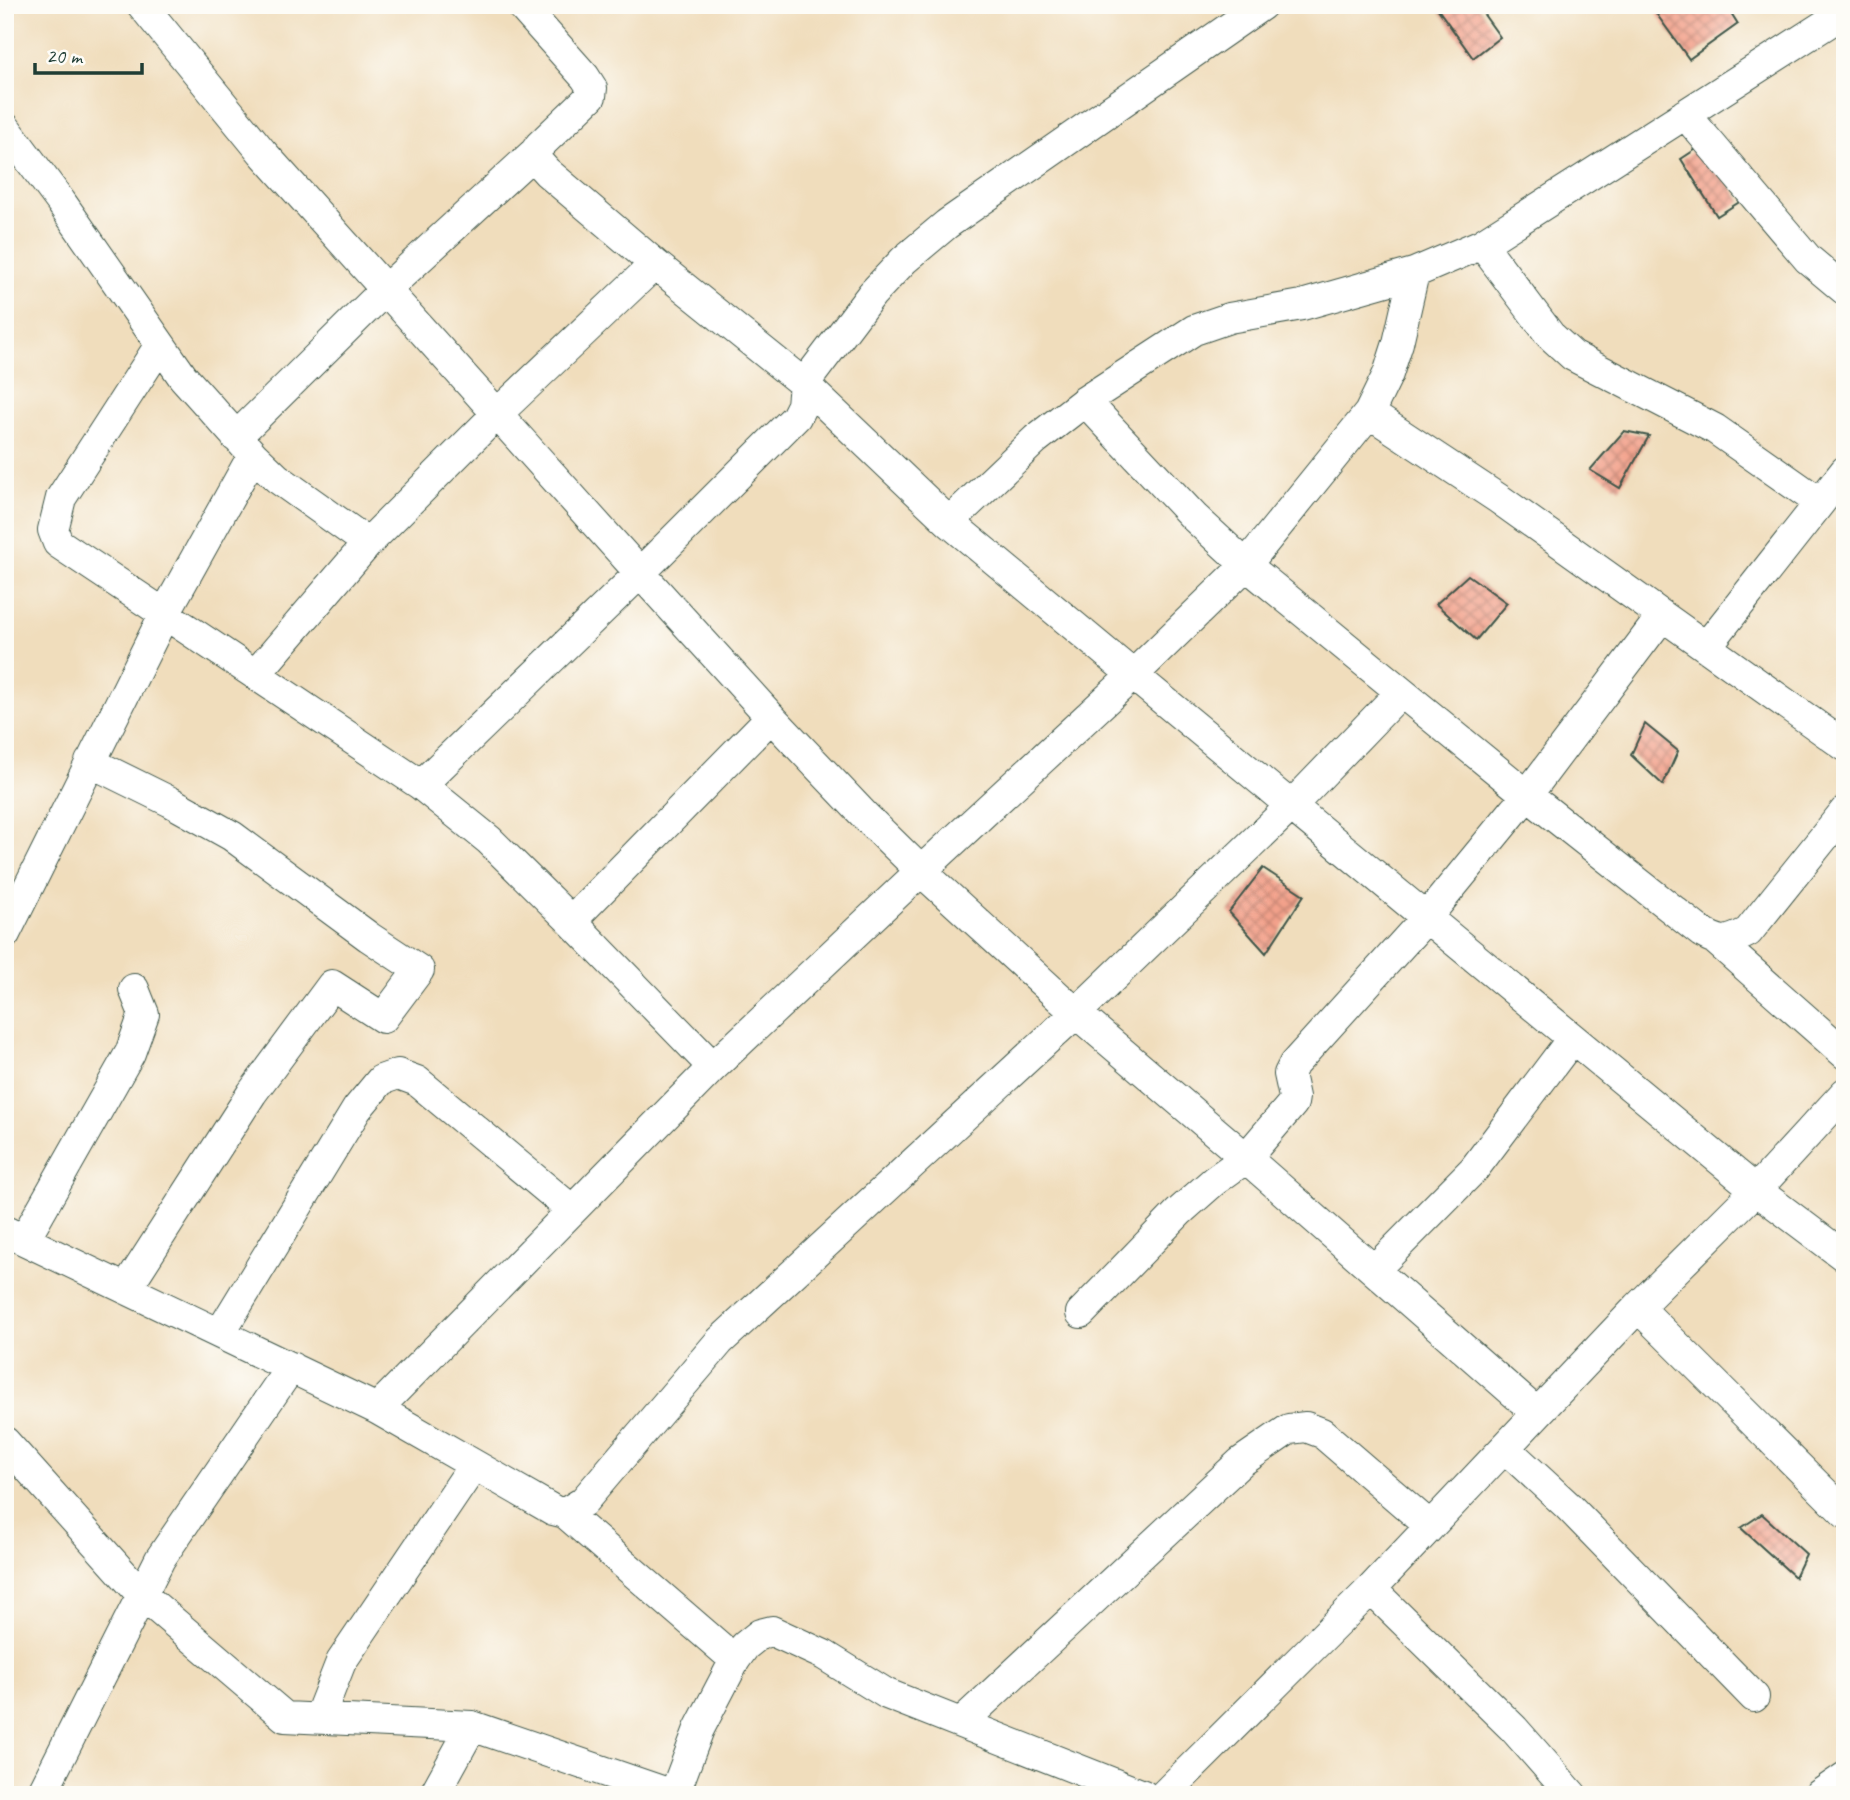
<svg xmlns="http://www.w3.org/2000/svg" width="1850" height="1800" font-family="Caveat,sans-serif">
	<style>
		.building { fill: url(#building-cross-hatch) }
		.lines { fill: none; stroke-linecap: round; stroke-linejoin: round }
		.street-casing { stroke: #3e5548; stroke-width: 32 }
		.street { stroke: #fff; stroke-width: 30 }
	</style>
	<defs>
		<pattern id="building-cross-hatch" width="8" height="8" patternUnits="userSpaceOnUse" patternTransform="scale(1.75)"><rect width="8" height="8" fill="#f3a18b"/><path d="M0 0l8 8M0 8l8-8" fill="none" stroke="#c48472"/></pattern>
	</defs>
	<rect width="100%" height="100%" fill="#fdfcf7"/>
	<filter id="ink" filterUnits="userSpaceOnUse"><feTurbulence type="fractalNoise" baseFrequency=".0143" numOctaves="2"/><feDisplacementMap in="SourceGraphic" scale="14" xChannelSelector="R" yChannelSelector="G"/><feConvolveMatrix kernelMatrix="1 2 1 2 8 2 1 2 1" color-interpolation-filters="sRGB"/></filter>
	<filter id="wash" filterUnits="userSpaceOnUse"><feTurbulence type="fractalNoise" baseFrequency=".00686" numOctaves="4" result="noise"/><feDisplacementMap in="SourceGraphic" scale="28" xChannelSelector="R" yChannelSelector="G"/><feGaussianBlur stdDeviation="1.57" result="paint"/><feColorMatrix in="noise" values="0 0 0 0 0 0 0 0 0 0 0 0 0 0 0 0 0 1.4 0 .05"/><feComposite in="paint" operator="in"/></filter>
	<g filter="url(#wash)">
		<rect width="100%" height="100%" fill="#f0ddbc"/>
		<g id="blocks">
			<path class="building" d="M1435 5H1477L1500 37 1473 58Z
				M1650 5H1726L1738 24 1689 59Z
				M1704 144 1741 201 1717 216 1681 159Z
				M1624 431 1649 436 1620 488 1590 470Z
				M1468 575 1507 603 1476 640 1436 604Z
				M1645 724 1678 751 1663 785 1631 755Z
				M1263 868 1304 895 1266 953 1229 912Z
				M1762 1514 1806 1554 1795 1577 1741 1528Z"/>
		</g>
	</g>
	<g filter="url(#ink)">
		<use href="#blocks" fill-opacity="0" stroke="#3e5548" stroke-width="2"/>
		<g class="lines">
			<g class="street-casing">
				<path id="street" d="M142 5 262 152 640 573 771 717 867 818 921 871 1076 1013 1246 1158 1537 1413
					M1685 114 1808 259 1845 290
					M5 127 61 202 183 377 253 455 277 478 368 543
					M535 152 537 161 547 172 655 264 804 384 949 522 1133 675 1756 1190 1845 1257
					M1482 244 1550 335 1573 356 1715 429 1819 502
					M160 345 61 498 53 530 58 543 421 785 489 840 571 921 713 1067
					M1085 401 1194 517 1246 565 1527 795 1701 932C1722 944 1726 943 1748 932L1845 811
					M1369 413 1499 499 1845 746
					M236 437 385 290 535 152 540 145 591 96 592 88 585 77 521 5
					M949 522 1036 439 1085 401 1194 330 1229 318 1302 305 1414 273 1482 244 1845 12
					M1706 647 1845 471
					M256 674 368 543 497 414 655 264
					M90 762 171 802 232 836 369 937 419 970 383 1018 332 985 252 1093 126 1289
					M421 785 640 573 796 417 802 405 804 384 872 294 904 260 947 224 1262 5
					M571 921 771 717
					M5 934 164 615 253 455
					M1717 941 1845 1054
					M5 1231 377 1409 553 1510 565 1513 583 1502 720 1341 1076 1013 1291 806 1401 692
					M24 1240 130 1053 144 1014 134 989
					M1374 1270 1474 1169 1572 1039
					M1638 1307 1845 1513
					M1081 1313 1179 1212 1214 1181 1246 1158 1293 1103 1294 1097 1289 1074 1294 1064 1426 918 1527 795 1662 616
					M220 1333 357 1109 381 1080 398 1074 417 1081 572 1210
					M377 1409 713 1067 921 871 1133 675 1246 565 1369 413 1388 374 1398 343 1414 273
					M5 1442 142 1595 285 1717 472 1726 673 1795
					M1505 1448 1568 1506 1754 1697
					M565 1513 735 1660
					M1371 1589 1514 1729 1572 1795
					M319 1718 341 1662 474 1465
					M961 1723 1241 1462 1289 1429 1306 1427 1322 1433 1430 1526
					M41 1795 160 1559 291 1367
					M434 1795 472 1726
					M674 1795 699 1729 735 1660 745 1646 760 1634 772 1631 824 1655 887 1694 1143 1795
					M1164 1795 1371 1589 1638 1307 1756 1190 1845 1093
					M1819 1795 1845 1777"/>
			</g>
			<use href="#street" class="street"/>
		</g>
	</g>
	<rect width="1850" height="1800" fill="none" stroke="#fdfcf7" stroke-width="28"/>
	<path d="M35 63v10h107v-10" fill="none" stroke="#1f3d34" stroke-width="3.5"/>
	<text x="46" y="63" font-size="21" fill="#1f3d34" stroke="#fdfcf7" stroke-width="5" paint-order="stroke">20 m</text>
</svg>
